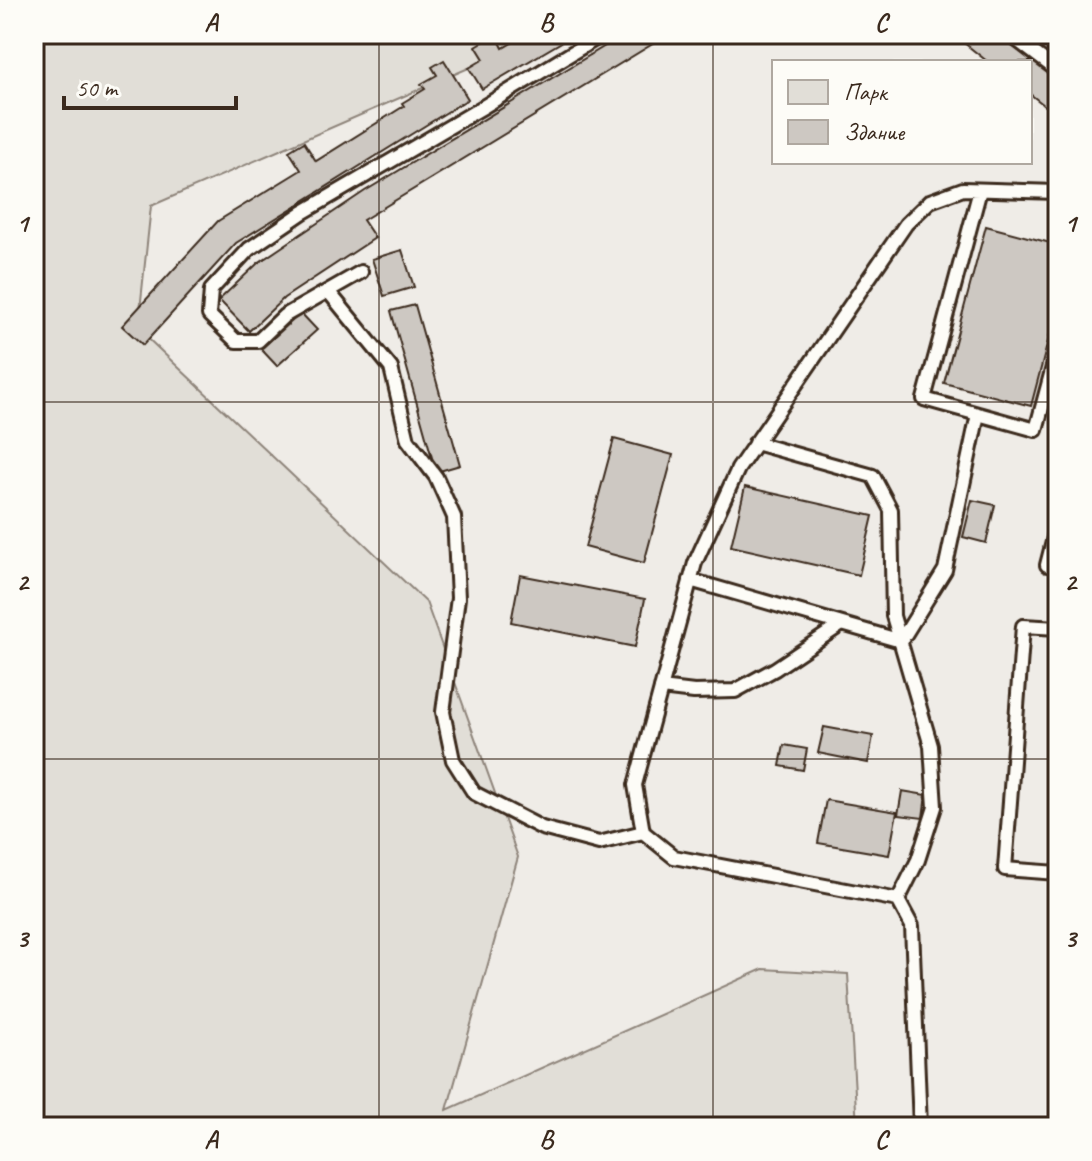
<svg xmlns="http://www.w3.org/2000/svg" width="1092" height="1161" font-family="Caveat,sans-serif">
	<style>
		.built { fill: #efece7; fill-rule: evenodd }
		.green { fill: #e1ded7; stroke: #8e847a; stroke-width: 2 }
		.building { fill: #cdc8c2; stroke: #3b2a1e; stroke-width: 2 }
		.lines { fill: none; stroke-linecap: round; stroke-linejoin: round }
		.service-casing { stroke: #3b2a1e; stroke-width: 18 }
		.service { stroke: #fdfcf7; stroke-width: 12 }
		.grid { fill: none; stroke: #3b2a1e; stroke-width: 2; stroke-opacity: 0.55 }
		.neatline { fill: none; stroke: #3b2a1e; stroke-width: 3 }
		.grid-label { font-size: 26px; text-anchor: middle; font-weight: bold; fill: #3b2a1e }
	</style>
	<rect width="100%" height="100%" fill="#fdfcf7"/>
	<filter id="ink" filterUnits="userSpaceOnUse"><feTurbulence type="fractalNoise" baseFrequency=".0125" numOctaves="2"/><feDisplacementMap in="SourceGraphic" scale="16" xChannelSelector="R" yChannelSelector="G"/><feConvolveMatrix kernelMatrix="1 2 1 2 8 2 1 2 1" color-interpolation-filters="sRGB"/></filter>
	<g filter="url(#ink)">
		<path class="built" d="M547 34H1058V1127H857L848 974 763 969 447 1111 518 857 138 329 151 206ZM774 62H1030V162H774Z"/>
		<path class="green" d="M34 34H547L151 206 138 329 426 602 518 857 447 1110 763 969 848 974 857 1127H34Z"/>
		<path class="building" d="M496 34 503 48 527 34H575L482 89 469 68 484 59 476 46Z
			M625 34H669L363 220 375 238 284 298 249 331 219 300 258 263 365 191Z
			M953 34H997L1058 80V116L1030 94V62H988Z
			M444 60 468 99 236 243 143 345 122 326 218 221 301 170 289 151 304 142 316 161 404 106 402 103 425 89 421 84 437 75 432 67Z
			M986 226 1058 245V303L1031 406 944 383Z
			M402 250 414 287 384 296 372 259Z
			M415 305 460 465 436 472 391 311Z
			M301 313 317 330 277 366 261 349Z
			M614 439 673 455 644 563 585 547Z
			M745 487 873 516 859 575 731 546Z
			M972 500 995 505 986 543 963 537Z
			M520 575 645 599 635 647 511 622Z
			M824 727 873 736 868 763 818 753Z
			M784 745 807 749 803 770 780 766Z
			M902 791 926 795 923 818 898 815Z
			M826 800 897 812 889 855 818 843Z"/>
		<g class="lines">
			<g class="service-casing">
				<path id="service" d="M1009 34 1058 71
					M361 272 284 316 258 341H236L209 315 211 290 249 249 302 213 483 107 603 34
					M328 291 391 368 408 440 436 477 454 517 458 598 443 712 453 760 474 793 542 828 599 843 643 832
					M978 414 1036 430 1058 348
					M755 443 873 476 891 510 893 616 931 746 935 807 918 860 898 900
					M1058 522 1047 565 1058 567
					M690 580 901 641 945 570 978 414 924 399 980 190
					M1058 628 1023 626 1005 869 1058 873
					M661 688 694 692 735 691 775 669 842 624
					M920 1127 912 926 898 900 674 857 643 832 635 785 695 563 738 469 906 224 930 201 963 189 1058 192"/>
			</g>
			<use href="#service" class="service"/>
		</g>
	</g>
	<path class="grid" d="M379 34V1127M713 34V1127M34 402H1058M34 759H1058"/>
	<rect width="1092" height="1161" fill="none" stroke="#fdfcf7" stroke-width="88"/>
	<rect x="772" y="60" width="260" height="104" fill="#fdfcf7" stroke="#afa8a0" stroke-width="2"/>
	<rect x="788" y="80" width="40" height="24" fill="#e1ded7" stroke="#afa8a0" stroke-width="2"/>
	<text x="844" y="100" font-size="24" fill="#3b2a1e">Парк</text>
	<rect x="788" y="120" width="40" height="24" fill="#cdc8c2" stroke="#afa8a0" stroke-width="2"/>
	<text x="844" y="140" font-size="24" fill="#3b2a1e">Здание</text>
	<path d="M64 96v12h172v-12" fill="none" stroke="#3b2a1e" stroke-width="4"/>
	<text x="76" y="96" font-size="24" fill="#3b2a1e" stroke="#fdfcf7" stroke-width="6" paint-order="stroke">50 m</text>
	<rect x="44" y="44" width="1004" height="1073" class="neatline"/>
	<g class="grid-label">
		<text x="211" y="31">A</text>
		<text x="546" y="31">B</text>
		<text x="881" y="31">C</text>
		<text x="22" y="232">1</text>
		<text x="1070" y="232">1</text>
		<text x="22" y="590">2</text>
		<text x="1070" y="590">2</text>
		<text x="22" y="947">3</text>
		<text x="1070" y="947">3</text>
		<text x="211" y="1148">A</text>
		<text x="546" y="1148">B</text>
		<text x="881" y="1148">C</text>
	</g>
</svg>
